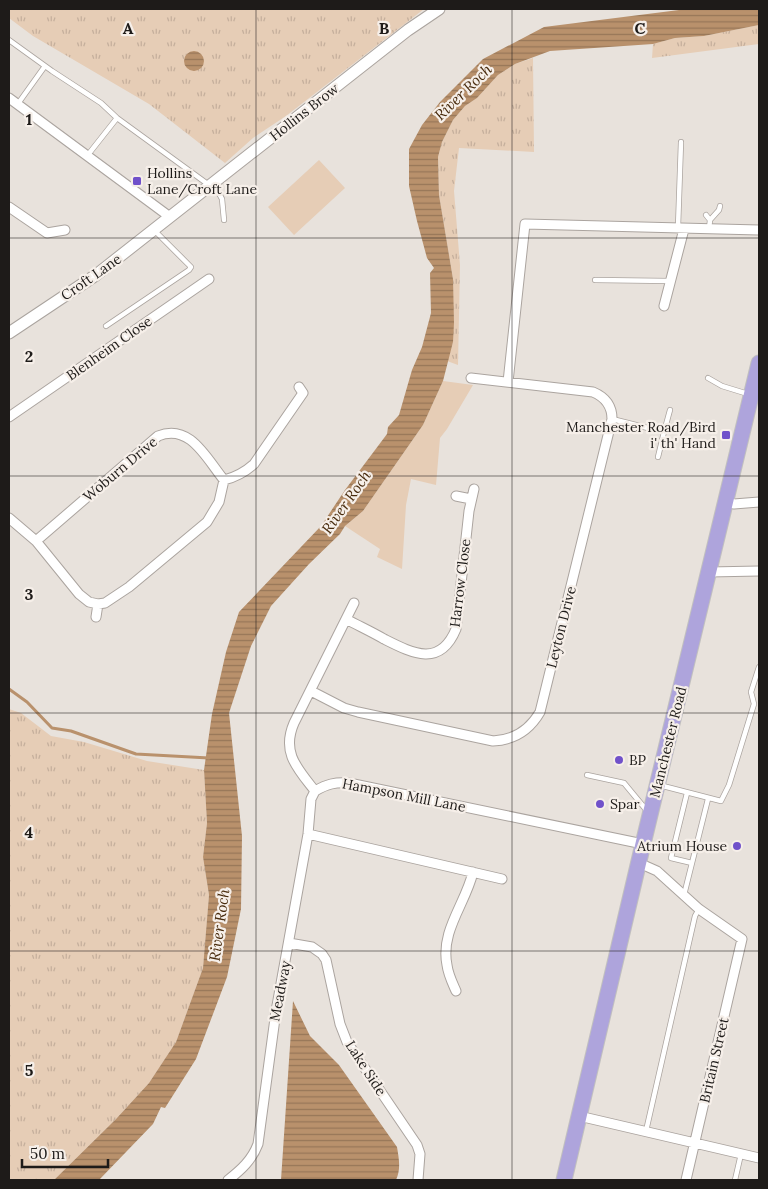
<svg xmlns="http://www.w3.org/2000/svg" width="768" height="1189" font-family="Lora,serif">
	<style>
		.grass { fill: url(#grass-tufts) }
		.park { fill: #e6cdb6 }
		.water { fill: url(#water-rules) }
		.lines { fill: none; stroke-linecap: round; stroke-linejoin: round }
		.stream { stroke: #b9916c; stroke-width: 3 }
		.service-casing { stroke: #aba49f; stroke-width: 6 }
		.minor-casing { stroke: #aba49f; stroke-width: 11 }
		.tertiary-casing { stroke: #aba49f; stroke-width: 13 }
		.trunk-casing { stroke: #c0bfbf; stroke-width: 17 }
		.service { stroke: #fff; stroke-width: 4.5 }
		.minor { stroke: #fff; stroke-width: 9 }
		.tertiary { stroke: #fff; stroke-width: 11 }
		.trunk { stroke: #aea4dc; stroke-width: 15 }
		.grid { fill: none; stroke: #1e1b19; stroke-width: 1; stroke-opacity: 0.55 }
		.poi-dot { fill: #7051ca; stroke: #f6efe9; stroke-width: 2 }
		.labels { text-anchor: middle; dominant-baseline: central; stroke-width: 4.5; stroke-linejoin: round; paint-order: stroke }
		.street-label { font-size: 14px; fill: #1e1b19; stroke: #f6efe9 }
		.poi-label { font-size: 14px; fill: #1e1b19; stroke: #f6efe9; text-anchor: start }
		.water-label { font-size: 15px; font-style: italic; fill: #482b0d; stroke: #f6efe9 }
		.grid-label { font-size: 16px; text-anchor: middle; font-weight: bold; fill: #1e1b19; stroke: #f6efe9; stroke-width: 4.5; stroke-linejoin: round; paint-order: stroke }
	</style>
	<defs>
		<pattern id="grass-tufts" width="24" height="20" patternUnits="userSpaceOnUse" patternTransform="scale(1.25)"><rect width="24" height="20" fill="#e6cdb6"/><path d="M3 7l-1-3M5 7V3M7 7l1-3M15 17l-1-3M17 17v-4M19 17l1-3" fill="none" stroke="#c5af9c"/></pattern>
		<pattern id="water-rules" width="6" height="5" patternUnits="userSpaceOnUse" patternTransform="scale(1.25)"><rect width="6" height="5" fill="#b9916c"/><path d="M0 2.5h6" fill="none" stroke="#967658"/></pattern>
	</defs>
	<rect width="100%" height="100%" fill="#e8e2dc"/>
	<path class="grass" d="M9 9H424L286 116 253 138 225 163 149 104 33 36 9 18Z
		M759 25V44L652 58 653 44 675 38 704 36Z
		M533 58 534 152 459 148 454 191 460 265 458 365 447 361 453 342V279L439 195 438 157 442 142 453 120 465 106 477 98 498 75 515 64Z
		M9 709 21 713 51 736 84 742 147 761 204 770 207 823 203 857 209 895 203 968 176 1042 149 1083 116 1119 54 1180H9Z"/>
	<path class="park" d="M319 160 345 188 294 235 268 207Z
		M443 381 473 385 447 429 440 438 436 485 411 479 406 505 402 569 377 557 380 549 345 526 363 511 423 425Z"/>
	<path class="water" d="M687 9H759V25L704 36 675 38 653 44 550 51 515 64 498 75 477 98 465 106 453 120 442 142 438 157 439 195 453 279 454 323 453 342 443 381 423 425 363 511 345 526 340 534 309 564 271 606 251 646 229 713 242 836 241 909 227 977 196 1059 165 1108 161 1107 153 1124 99 1180H54L116 1119 149 1083 176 1042 203 968 209 895 203 857 207 823 204 770 212 714 226 652 239 612 321 526 345 490 387 434 388 427 399 415 412 370 422 347 431 313 430 273 434 268 427 258 417 221 409 186V149L422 125 440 102 483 59 544 27Z
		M184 61a10 10 0 1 1 20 0a10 10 0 1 1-20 0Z
		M293 1001 310 1036 339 1065 397 1147C399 1159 401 1169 396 1180H281Z"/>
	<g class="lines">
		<path class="stream" d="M9 689 27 702 52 728 71 731 136 754 209 758"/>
		<g class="service-casing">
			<path id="service" d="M9 40 52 71 101 103 117 118 209 185
				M17 105 45 66
				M87 156 117 118
				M214 184 222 199 224 220
				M706 215 710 220 709 229
				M710 220 719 210 720 206
				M678 227 681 142
				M595 280 670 281
				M106 326 189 270 191 267 155 231
				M708 378 722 386 748 394
				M612 419 664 432 658 457
				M664 432 670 410
				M587 775 624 783 648 812
				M659 785 721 801 729 785 754 704 751 692 759 667
				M687 793 671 858 692 863
				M684 895 708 799
				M646 1131 695 916 699 909
				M735 1180 741 1154"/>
		</g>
		<g class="minor-casing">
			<path id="minor" d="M9 98 170 217
				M9 207 47 233 65 230
				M664 306 684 229
				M508 382 525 224 759 230
				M9 417 209 279
				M224 480C236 477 244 473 254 464L303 393 299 387
				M456 496 471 499
				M726 501 734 504 759 502
				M9 518 36 541 79 594 89 602 98 604 105 603 129 587 207 522 219 502 224 480C206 458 190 423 158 436L36 541
				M709 572 759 571
				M96 617 98 604
				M346 619C359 626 372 632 384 639 412 653 440 668 456 629L469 511 474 489
				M311 691 344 708 358 712 493 741C514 740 529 731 540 712L612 419C612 406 605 397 593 392L471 378
				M315 791C327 784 335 782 349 783L643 844
				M315 791C298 769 281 753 294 723L354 603
				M308 834 502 879
				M639 863 657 871 699 909 742 939 686 1180
				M289 943 312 947 322 954 326 960 340 1024 347 1042 417 1145 420 1154 418 1180
				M456 991C452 982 448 974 447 965 440 931 466 903 473 872
				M579 1116 759 1158
				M228 1180C241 1170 252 1160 258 1144L276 1011 308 834 311 799 315 791"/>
		</g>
		<g class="tertiary-casing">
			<path id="tertiary" d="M9 333 96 275 408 30 439 9"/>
		</g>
		<g class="trunk-casing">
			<path id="trunk" d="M564 1180 643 844 759 363"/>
		</g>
		<use href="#service" class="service"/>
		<use href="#minor" class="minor"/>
		<use href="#tertiary" class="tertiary"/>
		<use href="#trunk" class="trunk"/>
	</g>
	<path class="grid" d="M256 9V1180M512 9V1180M9 238H759M9 476H759M9 713H759M9 951H759"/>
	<g class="poi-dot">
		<rect x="132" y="176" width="10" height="10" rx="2.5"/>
		<rect x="721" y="430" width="10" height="10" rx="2.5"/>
		<circle cx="619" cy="760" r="5"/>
		<circle cx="600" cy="804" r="5"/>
		<circle cx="737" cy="846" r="5"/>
	</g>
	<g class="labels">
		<g class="street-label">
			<text transform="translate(304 112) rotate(-38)">Hollins Brow</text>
			<text transform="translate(91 277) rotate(-35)">Croft Lane</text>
			<text transform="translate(109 348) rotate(-35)">Blenheim Close</text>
			<text transform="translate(120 469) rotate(-40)">Woburn Drive</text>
			<text transform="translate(460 583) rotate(-83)">Harrow Close</text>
			<text transform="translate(561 627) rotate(-76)">Leyton Drive</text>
			<text transform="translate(668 742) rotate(-76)">Manchester Road</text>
			<text transform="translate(404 795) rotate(11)">Hampson Mill Lane</text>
			<text transform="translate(280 991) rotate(-79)">Meadway</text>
			<text transform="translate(714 1060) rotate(-77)">Britain Street</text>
			<text transform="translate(366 1068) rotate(57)">Lake Side</text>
		</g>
		<g class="poi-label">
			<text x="147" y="173">Hollins<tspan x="147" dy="16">Lane/Croft Lane</tspan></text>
			<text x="716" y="427" text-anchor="end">Manchester Road/Bird<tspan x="716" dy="16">i' th' Hand</tspan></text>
			<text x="629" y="760">BP</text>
			<text x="610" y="804">Spar</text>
			<text x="727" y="846" text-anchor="end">Atrium House</text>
		</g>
		<g class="water-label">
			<text transform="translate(463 92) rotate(-44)">River Roch</text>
			<text transform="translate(346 502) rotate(-55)">River Roch</text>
			<text transform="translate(219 925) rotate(-82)">River Roch</text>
		</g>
	</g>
	<g class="grid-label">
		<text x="128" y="34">A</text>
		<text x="384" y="34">B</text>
		<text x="640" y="34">C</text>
		<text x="29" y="125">1</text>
		<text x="29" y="362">2</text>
		<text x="29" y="600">3</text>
		<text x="29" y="838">4</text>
		<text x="29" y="1076">5</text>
	</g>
	<rect width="768" height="1189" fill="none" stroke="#1e1b19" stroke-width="20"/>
	<path d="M22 1159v8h86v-8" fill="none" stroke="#1e1b19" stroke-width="2.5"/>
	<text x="30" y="1159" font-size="15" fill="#1e1b19" stroke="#f6efe9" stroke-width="4" paint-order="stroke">50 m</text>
</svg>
